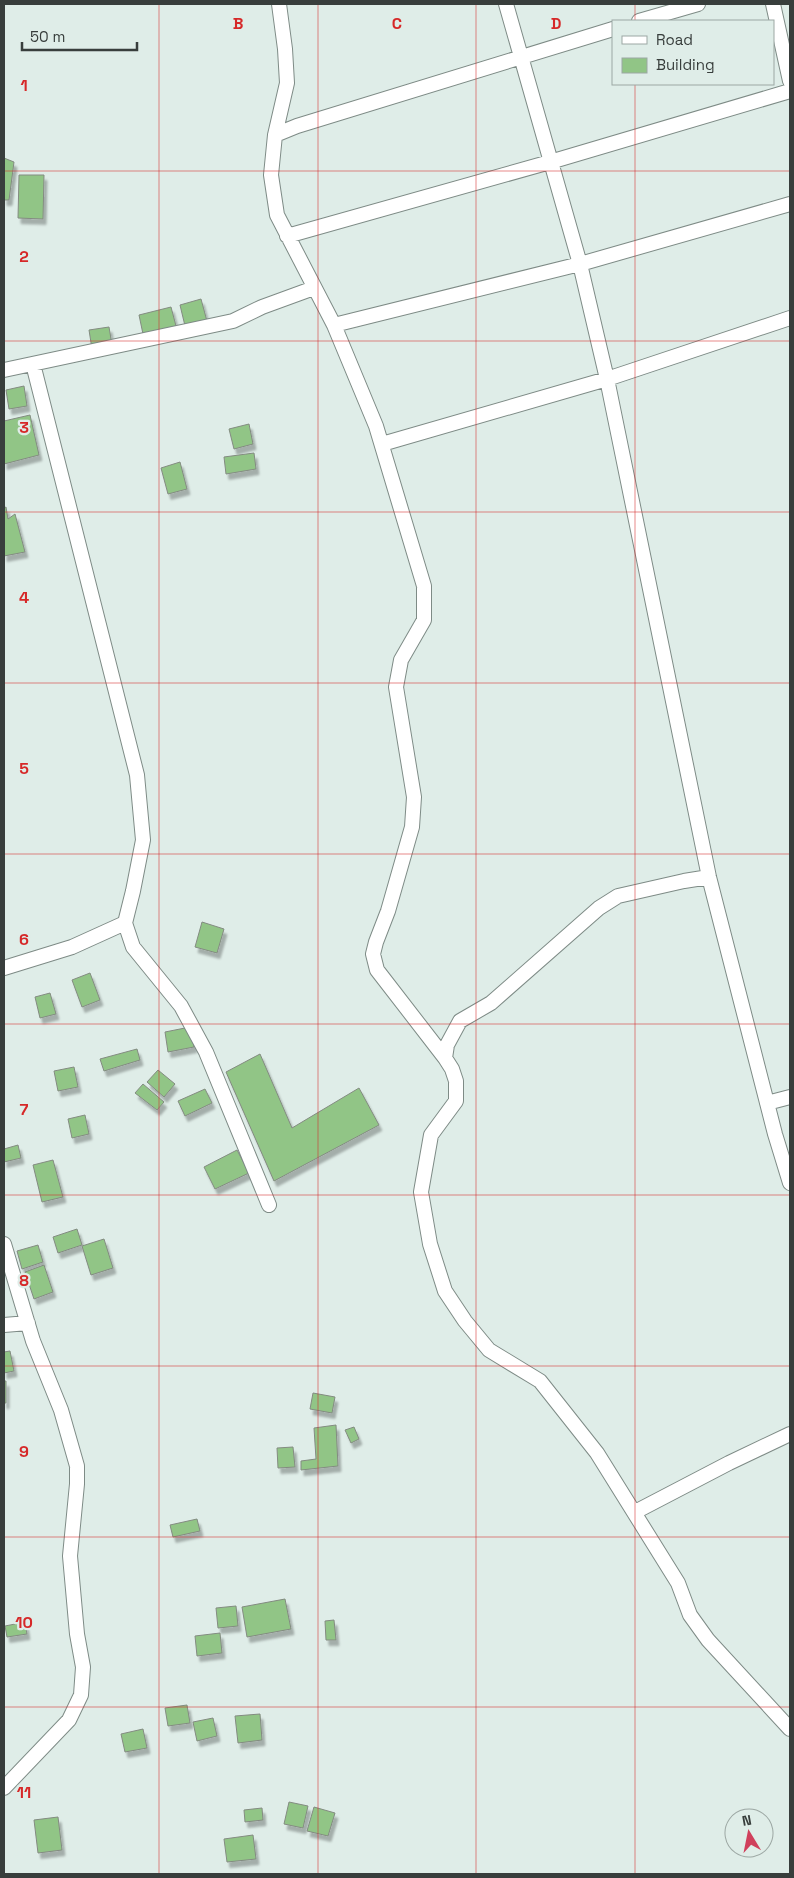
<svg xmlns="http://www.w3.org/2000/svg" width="794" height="1878" font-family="'Space Grotesk',sans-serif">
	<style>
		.building { fill: #91c586; stroke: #838b81; filter: url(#shadow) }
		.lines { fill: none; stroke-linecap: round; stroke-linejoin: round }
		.minor-casing { stroke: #7e8b86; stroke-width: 16 }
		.minor { stroke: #fff; stroke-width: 14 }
		.grid { fill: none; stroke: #d62828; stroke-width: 1; stroke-opacity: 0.55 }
		.grid-label { font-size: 16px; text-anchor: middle; font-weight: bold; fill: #d62828; stroke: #dfede8; stroke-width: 4.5; stroke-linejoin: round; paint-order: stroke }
	</style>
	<defs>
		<filter id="shadow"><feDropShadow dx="3" dy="5.5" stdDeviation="1" flood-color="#0004"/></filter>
	</defs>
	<rect width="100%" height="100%" fill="#dfede8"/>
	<path class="building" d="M4 158 14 162 9 200H4Z
		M19 175H44L43 219 18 218Z
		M201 299 208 325 186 330 180 305Z
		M171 307 176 326 143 334 139 315Z
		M109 327 112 345 92 349 89 330Z
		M24 386 27 406 9 409 6 390Z
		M30 415 39 455 4 464V421Z
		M249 424 253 444 234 449 229 429Z
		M254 453 256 469 226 474 224 457Z
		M180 462 187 489 168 494 161 468Z
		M6 507 8 519 15 514 25 552 4 556V508Z
		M202 922 224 929 217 953 195 947Z
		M90 973 100 1000 82 1007 72 980Z
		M50 993 56 1014 40 1018 35 997Z
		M190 1027 194 1047 168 1052 165 1032Z
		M137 1049 140 1060 104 1071 100 1059Z
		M260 1054 292 1128 359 1088 379 1125 274 1181 226 1072Z
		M74 1067 78 1087 58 1091 54 1071Z
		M158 1070 175 1084 164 1097 147 1082Z
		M143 1084 164 1102 157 1110 135 1093Z
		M205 1089 212 1103 185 1116 178 1101Z
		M85 1115 89 1134 72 1138 68 1119Z
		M18 1145 21 1158 4 1162V1149Z
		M237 1150 249 1173 215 1189 204 1167Z
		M53 1160 63 1197 42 1202 33 1165Z
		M77 1229 82 1245 58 1253 53 1237Z
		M104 1239 113 1268 91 1275 82 1246Z
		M38 1245 43 1262 22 1269 17 1251Z
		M44 1265 53 1292 34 1299 25 1272Z
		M10 1351 14 1371 4 1373V1352Z
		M4 1381H6V1403H4Z
		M313 1393 335 1397 332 1413 310 1409Z
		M336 1425 338 1466 301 1470V1461L316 1459 314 1428Z
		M354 1427 359 1439 351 1443 345 1430Z
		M293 1447 295 1467 278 1468 277 1448Z
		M197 1519 200 1531 173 1537 170 1525Z
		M285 1599 291 1629 247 1637 242 1607Z
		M236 1606 238 1626 218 1628 216 1608Z
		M334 1620 336 1640H326L325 1621Z
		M25 1622 27 1634 7 1637 5 1626Z
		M220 1633 222 1653 197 1656 195 1636Z
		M187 1705 190 1723 168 1726 165 1708Z
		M260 1714 262 1740 238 1743 235 1716Z
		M213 1718 217 1736 197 1741 193 1722Z
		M143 1729 147 1748 125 1752 121 1734Z
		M289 1802 308 1806 303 1828 284 1824Z
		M314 1807 335 1813 328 1836 307 1831Z
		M262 1808 263 1820 245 1822 244 1810Z
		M58 1817 62 1850 38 1853 34 1820Z
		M253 1835 256 1859 227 1862 224 1839Z"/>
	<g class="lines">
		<g class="minor-casing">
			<path id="minor" d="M279 4 285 49 287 83 275 135 271 175 277 215 334 325 376 426 424 586V620L401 660 396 687 414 797 412 827 388 911 376 942 373 954 377 970 445 1058 452 1069 456 1081V1101L431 1135 421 1192 430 1244 445 1291 465 1321 489 1350 540 1381 597 1453 678 1583 690 1615 708 1640 790 1729
				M506 4 580 264 607 379 709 877 775 1134 790 1183
				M773 4 790 81
				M639 21 698 4
				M275 135 297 126 613 29
				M287 236 550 162 790 91
				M334 325 580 264 790 204
				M33 364 137 775 143 840 133 891 125 923
				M4 370 233 321 262 307 314 288
				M382 444 607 379 790 318
				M4 968 72 947 125 923 133 947 181 1006 206 1052 269 1205
				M445 1058 447 1045 460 1021 491 1003 599 908 618 896 684 881 709 877
				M767 1103 790 1097
				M4 1244 33 1341 61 1410 77 1466V1484L70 1556 77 1634 83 1667 81 1695 69 1720 4 1788
				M4 1325 28 1323
				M635 1512 729 1463 790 1434"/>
		</g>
		<use href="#minor" class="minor"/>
	</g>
	<path class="grid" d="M159 4V1874M318 4V1874M476 4V1874M635 4V21M635 84V1874M4 171H790M4 341H790M4 512H790M4 683H790M4 854H790M4 1024H790M4 1195H790M4 1366H790M4 1537H790M4 1707H790"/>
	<g class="grid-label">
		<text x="238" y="29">B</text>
		<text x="397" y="29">C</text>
		<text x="556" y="29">D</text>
		<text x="24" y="91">1</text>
		<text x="24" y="262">2</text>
		<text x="24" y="433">3</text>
		<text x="24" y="603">4</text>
		<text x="24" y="774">5</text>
		<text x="24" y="945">6</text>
		<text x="24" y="1115">7</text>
		<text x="24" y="1286">8</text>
		<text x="24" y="1457">9</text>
		<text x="24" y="1628">10</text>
		<text x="24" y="1798">11</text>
	</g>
	<rect width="794" height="1878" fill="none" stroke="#383e3c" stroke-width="10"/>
	<rect x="612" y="20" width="162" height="65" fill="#dfede8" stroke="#9ca7a3"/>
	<rect x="622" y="36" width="25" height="8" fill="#ffffff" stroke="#9ca7a3"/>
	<text x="656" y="45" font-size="15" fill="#383e3c">Road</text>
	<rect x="622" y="58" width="25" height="15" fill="#91c586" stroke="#9ca7a3"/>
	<text x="656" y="70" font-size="15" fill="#383e3c">Building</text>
	<g transform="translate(749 1833) rotate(350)"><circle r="24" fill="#dfede8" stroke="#9ca7a3"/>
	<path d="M0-4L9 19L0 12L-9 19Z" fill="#d0405c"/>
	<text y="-8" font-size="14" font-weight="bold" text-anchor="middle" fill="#383e3c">N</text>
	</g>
	<path d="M22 42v8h115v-8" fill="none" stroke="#383e3c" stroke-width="2.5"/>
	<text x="30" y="42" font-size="15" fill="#383e3c" stroke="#dfede8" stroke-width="4" paint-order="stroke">50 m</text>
</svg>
